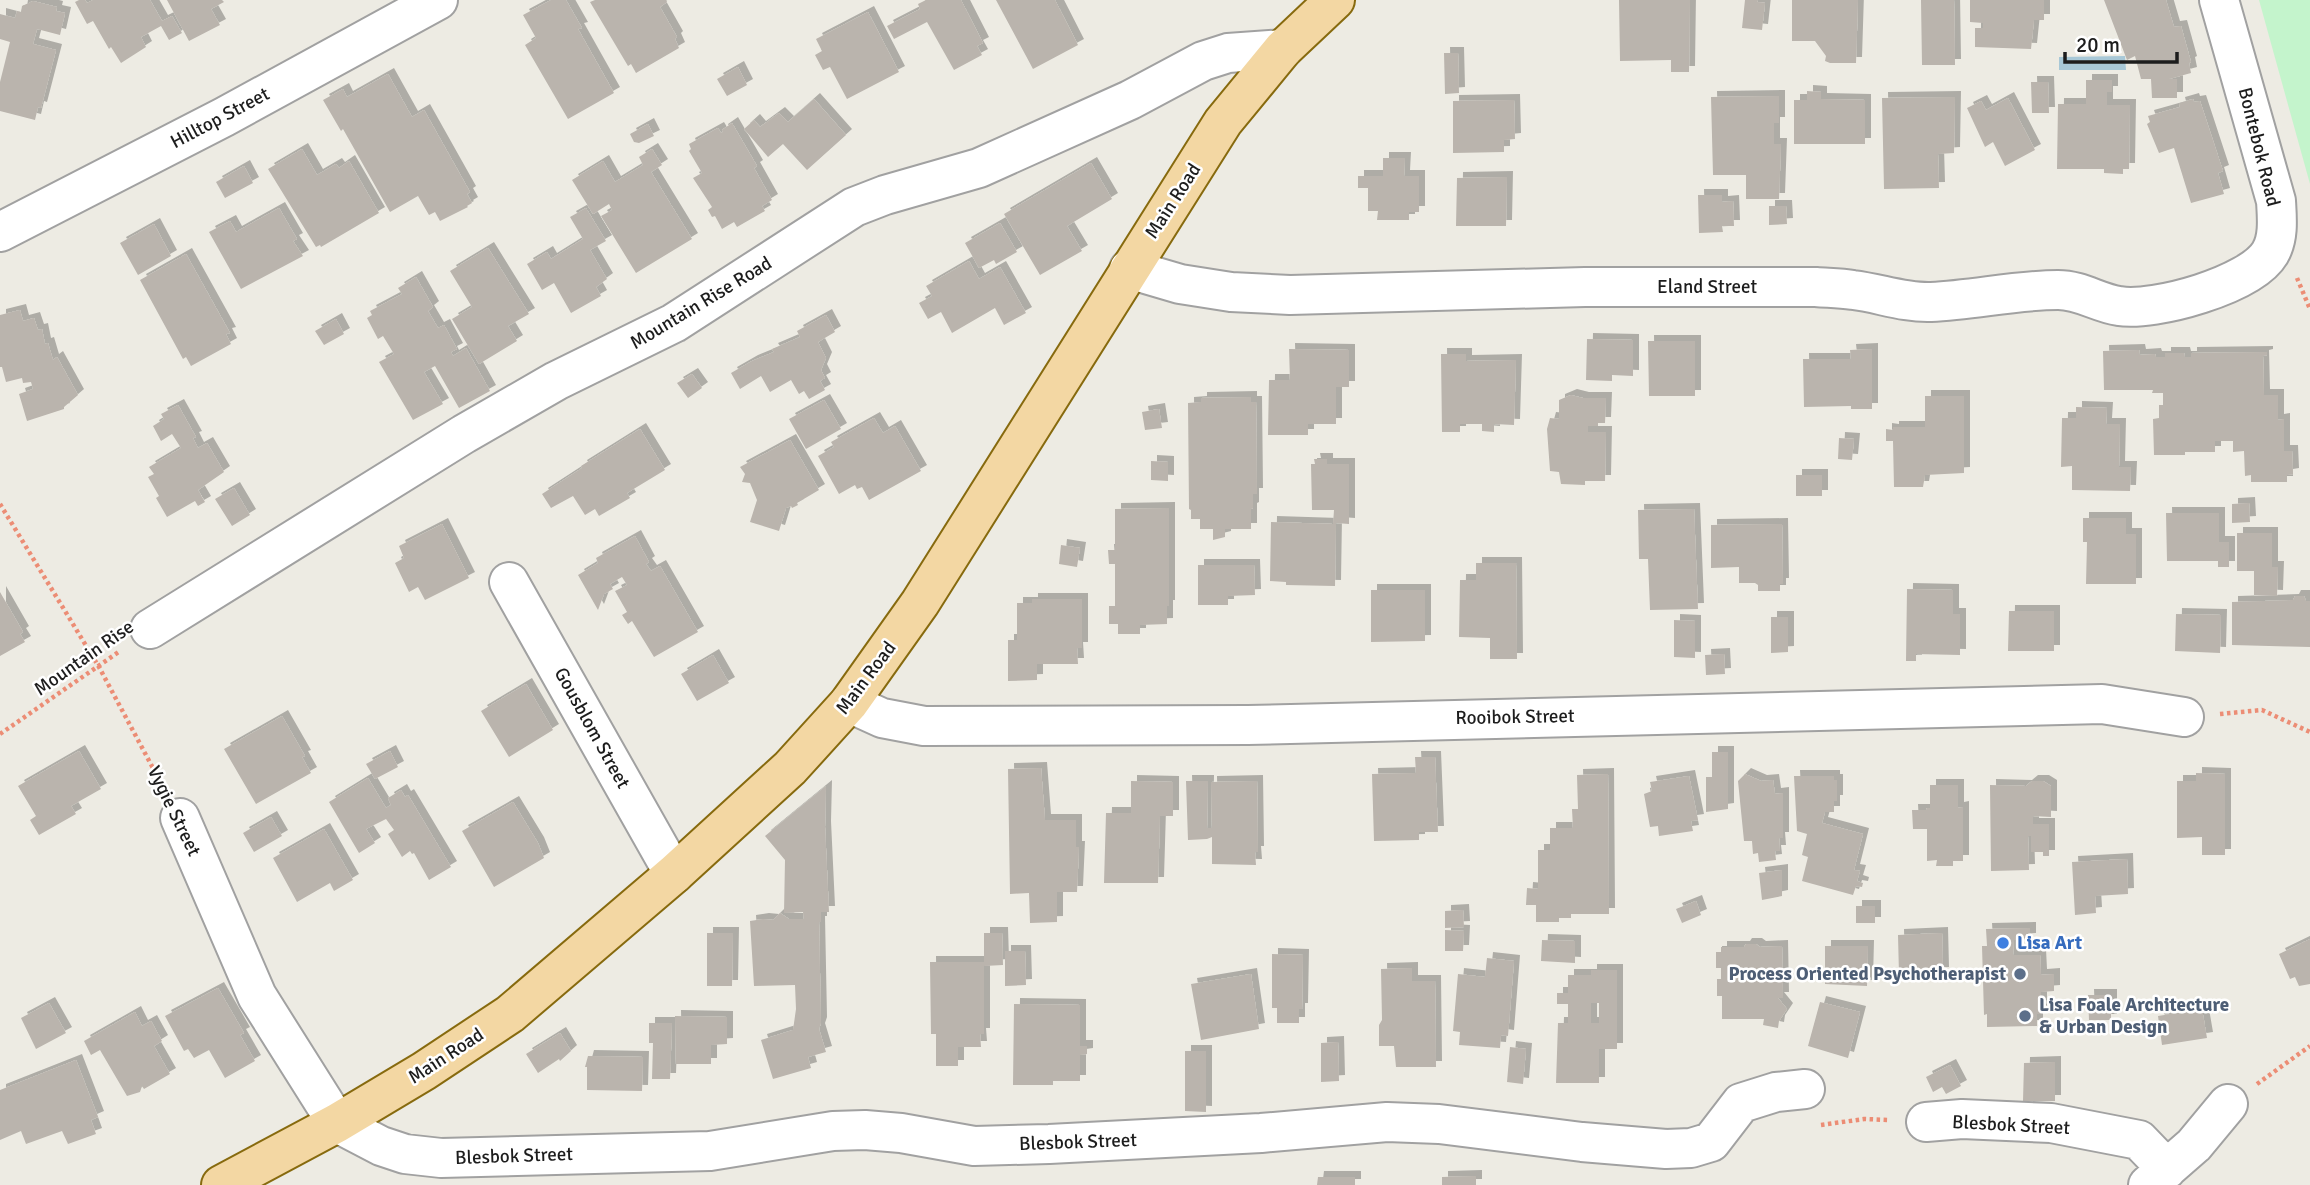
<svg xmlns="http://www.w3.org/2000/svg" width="2310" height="1185" font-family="Signika,sans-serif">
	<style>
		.park { fill: #c4f4cc }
		.water { fill: #a8c8d7 }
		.building { fill: #bab4ad; fill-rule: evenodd; filter: url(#shadow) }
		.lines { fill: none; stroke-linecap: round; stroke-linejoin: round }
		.minor-casing { stroke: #a1a1a1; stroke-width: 42 }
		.major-casing { stroke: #876a0e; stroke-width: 42 }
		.path { stroke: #ec8d75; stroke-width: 4.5; stroke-dasharray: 3.5 3.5; stroke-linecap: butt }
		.minor { stroke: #fff; stroke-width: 38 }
		.major { stroke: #f3d7a3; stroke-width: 38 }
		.shop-dot { fill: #3f7fe0; stroke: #fff; stroke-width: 2.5 }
		.service-dot { fill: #5c6f8a; stroke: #fff; stroke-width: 2.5 }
		.labels { text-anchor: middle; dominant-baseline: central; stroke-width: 5; stroke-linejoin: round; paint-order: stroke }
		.street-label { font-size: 19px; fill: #1d1d1d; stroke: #fff }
		.shop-label { font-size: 19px; font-weight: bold; fill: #366cbe; stroke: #fff; text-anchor: start }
		.service-label { font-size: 19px; font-weight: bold; fill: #4e5e75; stroke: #fff; text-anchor: end }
	</style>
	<defs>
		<filter id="shadow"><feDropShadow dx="6" dy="-6" stdDeviation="0" flood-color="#0004"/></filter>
	</defs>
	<rect width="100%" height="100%" fill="#edebe3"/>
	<path class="park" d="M2259 0H2310V184Z"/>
	<path class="water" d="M2125 56 2126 70H2059V57Z"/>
	<path class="building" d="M79 0H85L87 3 93 0H150L162 21 172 16 182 33 169 40 161 26 141 37 146 47 121 63 111 47 109 49 93 21 87 24 75 2Z
		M167 0H222L224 2 211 9 220 25 189 41Z
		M551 0H566L582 28 578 29 614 93 568 119 525 45 536 38 523 15Z
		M595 0H666L667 2 660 7 677 37 675 39 679 48 636 73 631 64 628 66 590 2Z
		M926 0H961L983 43 977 46 982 55 954 70 927 22 894 39 887 26 920 9 918 4Z
		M996 0H1055L1078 45 1033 69Z
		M1619 0H1690L1689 72H1671V60L1620 61Z
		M1745 0H1758L1757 2 1765 3 1762 30 1742 28Z
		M1792 0H1858L1856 63H1830L1825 61 1826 56 1815 41H1792Z
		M1921 0H1954L1955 65H1922Z
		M1970 0H2044V20H2034L2031 49 1975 47V28H1983V23L1970 22Z
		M2104 0H2166L2174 27 2181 26 2191 62 2189 63 2191 73 2169 79H2177V98H2152L2151 79H2141L2135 56 2127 60Z
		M33 1 57 7 56 11 65 13 60 35 37 29 33 44 56 50 41 108 38 107 35 120 0 111V82L10 42 0 39V14L15 18 17 11 21 12 22 6Z
		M868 12 899 72 847 99 830 67 823 70 815 55 822 51 816 39Z
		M1444 53H1458L1459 93 1445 94Z
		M738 67 747 85 727 96 717 79Z
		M388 74 412 117 424 110 470 192 467 194 472 203 467 206 468 207 440 221 435 212 429 215 418 196 390 212 343 129 341 131 323 100 343 89 347 97Z
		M2086 80H2112V92H2107V105H2130L2129 169H2123V174L2104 173V169H2057L2058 104H2086Z
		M2031 82H2048L2049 113H2032Z
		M1807 91 1821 92V99L1865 100V144H1794V100H1807Z
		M1779 96V123H1774V144H1781L1779 199H1746V175H1713L1711 97Z
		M1955 97 1954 153 1938 154 1939 188 1884 189 1882 98Z
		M2008 98 2035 150 2005 166 1993 142 1985 147 1967 108 1981 101 1986 110Z
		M814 99 846 135 807 170 783 144 768 157 744 129 754 120 760 127 779 113 788 122Z
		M2193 99 2194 102 2200 101 2223 171 2218 173 2224 194 2191 203 2174 148 2159 153 2147 124 2150 122 2148 116 2180 107 2179 103Z
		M1514 100 1515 139 1504 140V152L1453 153V101Z
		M732 123 757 166 754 168 772 200 762 206 765 211 737 227 734 222 722 229 715 216 712 217 708 210 712 207 693 178 702 173 689 151 691 149 689 144 718 128 721 133 723 132 722 130Z
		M648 124 654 136 639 143 634 142 630 134Z
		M302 149 317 175 336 164 339 168 349 161 379 213 321 247 320 245 316 247 268 169Z
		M652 149 662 165 651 172 692 239 636 273 601 216 612 210 609 204 593 214 572 180 603 161 615 182 643 165 639 157Z
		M1383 158H1405L1404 176H1419V212H1409V220H1377L1378 211H1368V188H1358V176H1383Z
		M1091 163 1112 199 1067 226 1082 251 1040 275 1004 214Z
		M244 166 253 183 225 198 216 182Z
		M1507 177 1506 226H1456L1457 178Z
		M1698 195H1722V202L1733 201 1734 226H1722L1723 232 1699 233Z
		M1769 206H1786L1787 224 1769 225Z
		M279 208 297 239 293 241 303 256 241 289 209 232 230 221 236 232Z
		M586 208 606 241 590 250 607 279 596 287 601 296 571 313 554 283 542 290 527 264 547 252 551 259 583 239 570 217Z
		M1000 223 1017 252 996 264 994 260 979 268 965 243Z
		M154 224 171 256 138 275 120 243Z
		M488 248 529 314 508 326 517 341 479 364 452 319 472 307 450 271Z
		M186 254 230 333 226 334 231 344 191 366 186 357 183 359 140 280Z
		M969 261 979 279 1000 267 1026 313 1004 325 995 308 952 333 941 312 928 319 919 303 932 296 926 286Z
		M416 277 433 307 428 311 438 328 444 325 457 349 451 352 453 356 466 348 490 391 459 408 435 366 424 372 443 404 413 420 379 362 394 354 383 336 378 339 367 318 372 315 370 311 402 294 398 288Z
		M20 310 23 321 34 318 38 330 42 329 45 344 48 343 53 360 57 357 78 395 64 407V409L27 421 19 394 33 389 31 382 23 383 22 378 6 382 2 367H0V315Z
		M826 315 835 332 818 342 826 358 821 370 825 378 820 381 825 390 809 399 804 391 799 394 791 380 770 392 761 376 740 389 731 373 752 361 774 352 772 349 800 337 797 331Z
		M336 319 344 334 324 345 315 331Z
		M1587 339 1633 340V376L1612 375V381L1586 380Z
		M1648 341H1695V396H1649Z
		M1289 349 1349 350V387H1336V424H1308V435H1268L1269 380H1290Z
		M1872 349V409H1851V406L1804 407 1803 359H1851L1850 350Z
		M2139 350 2140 355 2155 354 2156 357H2165V353H2184L2185 357H2191V353L2267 352V355L2263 356 2264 395H2278V420L2284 419V451H2292L2293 474 2287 475V482H2251V475L2245 476 2244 451 2233 452V441H2215V452H2185V455H2154L2153 419 2159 418V405H2163V393H2152L2153 390H2104L2103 351Z
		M1441 354H1466V361L1516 360 1514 425 1494 424V432L1482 431V424H1460V432H1442Z
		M692 374 702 388 688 398 677 383Z
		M1571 395 1583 398H1606L1605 423H1598V426H1588V432H1606L1605 481H1585V485L1561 484 1559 472 1550 471 1547 429 1550 418 1559 419V400Z
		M1925 396H1964V473L1925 475 1923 487H1894L1893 441H1886V429L1893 430V427H1925Z
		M1251 397V402H1256L1257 494H1253V508L1251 509V529H1225V537L1213 540V529H1200V519H1191V510L1189 509 1188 403 1201 402V398Z
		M824 400 841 429 806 449 789 419Z
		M178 405 196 437 193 438 198 448 207 443 224 472 198 490 205 502 198 506 195 501 167 517 156 498 159 496 148 477 154 474 149 467 181 448 172 434 161 441 153 426 164 419 161 414Z
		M2076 407 2107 408 2106 424H2120L2119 467H2131L2130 491 2072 490V466L2061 467 2062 418H2076Z
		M1159 409 1162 428 1145 430 1142 412Z
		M874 418 883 433 895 426 921 471 869 500 862 487 857 489 855 485 839 494 818 456 834 447 831 442Z
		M640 429 665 470 627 493 630 498 599 516 595 509 585 515 573 496 551 508 542 494 582 468 581 466Z
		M1839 438 1854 439 1852 460 1838 459Z
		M790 440 819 490 797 503 798 505 792 508 791 506 786 508 779 531 750 522 757 500 750 483 742 482 745 474 740 467Z
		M1314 459H1327V464H1349V524L1336 523 1335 586 1286 585V582L1270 581 1271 522 1333 524 1334 510H1312L1311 464H1315Z
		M1151 461 1168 462V481L1151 480Z
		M1796 475H1822V496H1796Z
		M234 488 250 515 232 526 215 499Z
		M2249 503 2250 522 2232 523V504Z
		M1169 508V606H1167V624L1140 625V634H1118V624H1109V606H1115V564H1109L1108 550H1115V509Z
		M1694 509 1698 609 1650 610 1648 559H1639L1638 510Z
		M2166 513H2219V542H2229V567H2218V561H2167Z
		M2083 518H2126V534H2136V584H2086L2087 542H2083Z
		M442 524 469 578 425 600 418 587 409 592 395 563 404 558 399 546Z
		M1782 524 1783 584H1780V591H1758V585L1755 583H1739V567L1711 568V525Z
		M2237 533H2272V567H2278L2277 596 2254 595V571H2237Z
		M635 536 649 562 646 564 651 571 660 566 698 632 654 657 632 621 628 624 622 615 627 612 615 591 627 585 622 577 610 584 613 589 604 594 598 610 578 575 598 563 596 558Z
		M1061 545 1080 548 1077 567 1059 564Z
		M1476 563H1516L1517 659H1490V638L1459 637 1460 580H1476Z
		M1198 565H1254L1255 595 1228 596V605H1198Z
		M1907 589 1953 590V614H1960V655L1916 654V661H1906Z
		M1371 590H1425V641L1371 642Z
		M0 592 23 632 20 634 25 642 0 656Z
		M2295 596H2304L2306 601H2310V647L2232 645V602L2293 600Z
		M1032 599H1082V648H1077L1078 664H1037V680L1008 681V640H1017V603H1032Z
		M2009 611H2054V651H2008Z
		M2176 614 2221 615 2220 653 2175 651Z
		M1771 617H1788V652L1771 653Z
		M1674 620 1695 621V658L1674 657Z
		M1724 654 1725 674 1706 675 1705 655Z
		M713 655 729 683 697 701 681 674Z
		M526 684 553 730 509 757 481 711Z
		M282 716 305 756 302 757 311 773 256 804 224 749Z
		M79 751 101 789 71 806 76 814 39 835 30 820 36 816 18 786Z
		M390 751 398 767 375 779 366 764Z
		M1712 752H1728V809L1706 812V777H1712Z
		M1415 757H1435L1438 832H1419V840L1374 841 1372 774 1416 773Z
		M1041 768 1045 820H1076V847H1079L1077 892H1057V922L1030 923 1029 893 1010 894 1008 769Z
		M2196 773 2225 774V855H2202V837L2177 838V781H2196Z
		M1608 774 1609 914H1571V918H1559V922H1536V905H1526L1527 888 1538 889V850H1550V828H1573L1572 809H1578L1577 775Z
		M1745 774 1761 781 1773 780 1775 794 1783 793V838H1779L1780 851H1775L1776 860 1759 862 1758 853 1753 854 1752 841H1744L1738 781Z
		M1689 776 1698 820 1691 821 1693 831 1659 836 1658 826 1650 827 1644 794 1652 791 1650 782Z
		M1794 776H1834V780H1837V801H1834V812H1825L1822 823 1863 834 1854 870 1860 871 1857 881 1863 883 1862 887 1856 886 1853 895 1802 881 1808 857 1802 855 1807 834 1797 831Z
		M368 778 386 808 391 805 388 798 401 790 405 797 408 795 451 867 429 880 414 853 412 854 410 851 402 857 388 834 394 830 386 819 366 829 375 843 359 853 329 802Z
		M1131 781 1173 782V816H1160L1158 883H1104L1106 813H1131Z
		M1186 781H1208L1207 828H1212L1211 782 1257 781 1258 852H1255L1256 865 1212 864V837L1207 839 1188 840Z
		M2032 781H2043L2051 786V817L2033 816V824H2049V856H2043V852H2031V836H2028L2029 870 1991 871 1990 785 2026 786Z
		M1930 785H1958V808L1963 807V861H1953V866H1936L1937 860 1927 861V829H1913L1912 810H1926L1927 808H1930Z
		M826 786 825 827 829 912H821V922H819L821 1023 819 1029 826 1052 808 1057 811 1068 773 1079 761 1040 793 1030 796 1009 795 985 754 986 750 921 763 919 773 920 780 913 789 919H804L803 912 784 913 785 860 765 836Z
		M513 802 538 843 544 858 494 887 462 831Z
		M271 817 282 836 254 852 243 833Z
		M324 829 353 880 334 891 330 883 297 902 273 858Z
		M2127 859 2128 894 2095 896 2096 913 2075 915 2072 862Z
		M1782 870V896L1762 900 1759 873Z
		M1696 901 1701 915 1682 923 1676 909Z
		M1856 906H1875V923H1856Z
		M1463 910 1464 927 1445 928V911Z
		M2030 928V939L2014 940 2013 955H2040L2041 975 2054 974V991L2041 992V1014H2037V1026L1987 1027V1014L1984 1015 1982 946H1987L1986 929Z
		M1445 930 1464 931 1463 951H1445Z
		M707 933H733L732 986H707Z
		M984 933H1002L1003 965 984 966V1034H980L981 1047H958V1066H936V1034H931L930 962H984Z
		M1942 933 1943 973 1899 975 1898 935Z
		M2310 939V984L2299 986 2295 977 2290 979 2279 954Z
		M1542 940 1575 941V963L1541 961Z
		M1746 944H1756L1760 947 1782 946 1783 998H1778L1787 1009 1779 1021 1778 1028 1763 1025 1764 1019H1722V996H1717V979H1721V968H1716V952H1721V947H1744Z
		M1825 946H1868L1867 986 1825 984Z
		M1005 951H1025L1026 985 1005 986Z
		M1272 954 1303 955 1302 1009H1299V1023H1277V1008H1272Z
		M1487 958 1514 961 1508 1036 1501 1035 1500 1048 1459 1045 1460 1032 1453 1031 1458 974 1485 977Z
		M1412 968V981H1435L1436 1067H1396L1394 1046H1379V1025L1382 1020 1381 969Z
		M1591 970H1617V1049H1599V1083H1556L1558 1023H1568V1004H1557V993H1568V975H1591ZM1591 1003H1599V1023H1591Z
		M1251 974 1259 1029 1201 1040 1191 984Z
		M218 988 244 1033 240 1035 255 1061 225 1078 209 1050 194 1058 188 1049 184 1051 165 1016Z
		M2088 995H2111V1020H2089Z
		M1820 1002 1860 1012 1848 1058 1808 1046Z
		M49 1003 66 1033 36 1049 21 1018Z
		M1014 1004 1080 1005V1046H1087V1054L1080 1055V1081H1053V1085H1013Z
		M2202 1009 2207 1038 2162 1045 2158 1016Z
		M135 1012 142 1026 151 1021 162 1041 154 1046 170 1074 144 1089 142 1086 140 1092 127 1096 100 1050 91 1055 84 1041Z
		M675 1016 727 1017V1044L711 1045V1064H676Z
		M649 1023H672L670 1079H652L653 1043H649Z
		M560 1033 571 1051 560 1061 559 1059 538 1073 526 1054Z
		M1338 1042 1339 1081 1321 1082V1043Z
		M1510 1047 1526 1049 1523 1084 1507 1082Z
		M1185 1051H1206V1112L1185 1111Z
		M588 1056 643 1057 642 1091 587 1090V1067H585Z
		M76 1060 98 1117 91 1120 96 1134 68 1144 62 1131 26 1144 21 1131 0 1140V1090Z
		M2055 1062V1101H2023L2024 1063Z
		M1950 1065 1961 1086 1946 1094 1942 1087 1933 1092 1926 1077Z
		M1476 1176V1185H1442V1177Z
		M1318 1177H1355V1185H1317Z"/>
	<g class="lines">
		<g class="minor-casing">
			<path id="minor" d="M0 232 224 117 438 0
				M1129 269 1180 284 1231 292 1290 295 1585 287H1816C1828 288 1840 288 1853 290 1879 293 1904 303 1931 302 1974 300 2016 290 2058 290 2081 290 2098 303 2119 306 2154 312 2251 285 2270 253 2279 238 2277 218 2276 201L2219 0
				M509 582 674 874
				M150 629 464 434 556 381 674 323 854 207 885 195 979 168 1130 100 1203 61 1228 53 1283 49
				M849 703 882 718 924 726 1248 725 2102 704 2184 717
				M180 818 257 996 337 1123 381 1146 405 1154 441 1158 710 1151 833 1131 865 1130 901 1133 974 1146 1049 1144 1261 1133 1387 1122 1439 1124 1582 1142 1666 1149 1691 1148 1711 1142 1741 1103 1776 1092 1805 1089
				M1926 1122 1962 1119 2051 1123 2139 1140 2167 1169
				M2148 1185 2194 1145 2228 1104"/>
		</g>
		<g class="major-casing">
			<path id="major" d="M221 1185 337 1123 424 1071 510 1014 674 874 790 768 849 703 920 603 1223 122 1283 49 1335 0"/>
		</g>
		<path class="path" d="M2297 278 2310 309
			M0 504 99 667 162 785
			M2220 714 2262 710 2310 732
			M0 734 120 651
			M2257 1084 2310 1046
			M1821 1125 1864 1119 1889 1120"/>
		<use href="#minor" class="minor"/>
		<use href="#major" class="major"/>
	</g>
	<circle class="shop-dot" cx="2003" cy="943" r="7"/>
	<g class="service-dot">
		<circle cx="2020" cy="974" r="7"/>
		<circle cx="2025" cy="1016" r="7"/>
	</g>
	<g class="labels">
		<g class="street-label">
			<text transform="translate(220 118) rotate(-28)">Hilltop Street</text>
			<text transform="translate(2259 147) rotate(76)">Bontebok Road</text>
			<text transform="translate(1173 201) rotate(-57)">Main Road</text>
			<text x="1707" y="287">Eland Street</text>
			<text transform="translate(701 303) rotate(-31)">Mountain Rise Road</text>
			<text transform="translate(84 658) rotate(-35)">Mountain Rise</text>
			<text transform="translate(866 678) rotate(-53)">Main Road</text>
			<text transform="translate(1515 717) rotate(-1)">Rooibok Street</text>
			<text transform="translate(592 728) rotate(61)">Gousblom Street</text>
			<text transform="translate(174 811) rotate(64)">Vygie Street</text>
			<text transform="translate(446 1056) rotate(-33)">Main Road</text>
			<text transform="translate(2011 1125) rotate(3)">Blesbok Street</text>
			<text transform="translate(1078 1142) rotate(-2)">Blesbok Street</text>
			<text transform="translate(514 1156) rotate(-2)">Blesbok Street</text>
		</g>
		<g class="shop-label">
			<text x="2017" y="943">Lisa Art</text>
		</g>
		<g class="service-label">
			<text x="2006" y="974">Process Oriented Psychotherapist</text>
			<text x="2039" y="1005" text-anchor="start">Lisa Foale Architecture<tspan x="2039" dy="22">&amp; Urban Design</tspan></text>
		</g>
	</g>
	<path d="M2065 52v10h112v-10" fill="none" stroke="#1d1d1d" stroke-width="3.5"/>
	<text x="2076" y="52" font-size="21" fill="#1d1d1d" stroke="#ffffff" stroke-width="5" paint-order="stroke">20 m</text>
</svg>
